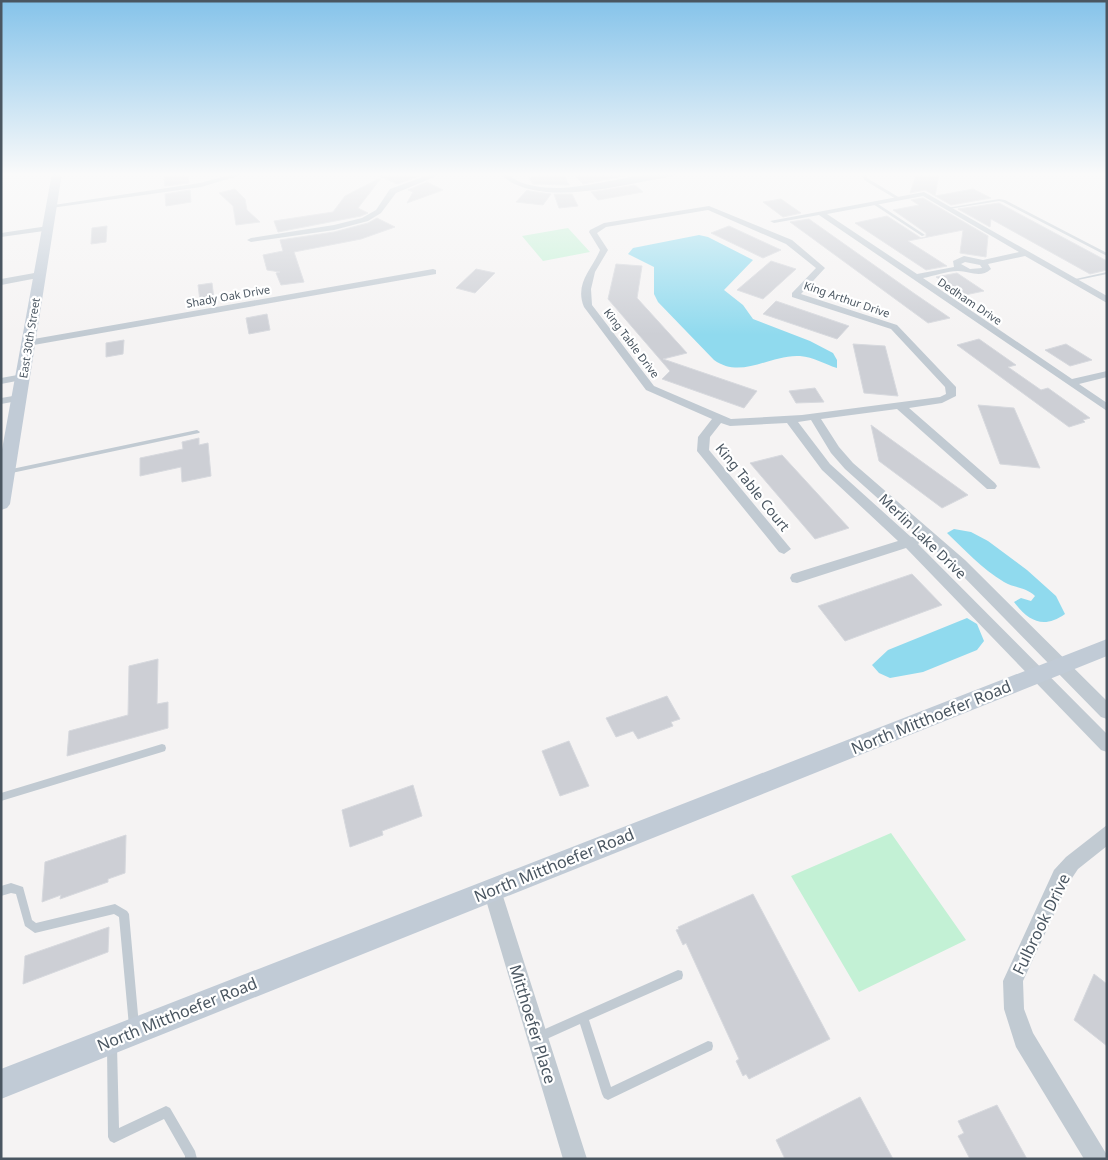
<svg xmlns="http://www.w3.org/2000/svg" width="1108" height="1160" font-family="'Noto Sans',sans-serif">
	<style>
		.green { fill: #c3f1d5 }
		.water { fill: #90daee }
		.building { fill: #cdcfd5; stroke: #d7d9de }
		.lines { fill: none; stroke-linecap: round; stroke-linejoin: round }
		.service { fill: #c1cad2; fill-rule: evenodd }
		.minor { fill: #c1cad2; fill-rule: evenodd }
		.secondary { fill: #c1cbd6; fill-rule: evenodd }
		.labels { text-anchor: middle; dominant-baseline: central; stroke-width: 4.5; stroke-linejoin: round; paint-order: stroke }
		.far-street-label { font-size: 11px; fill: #4a5661; stroke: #fff }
		.street-label { font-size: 14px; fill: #4a5661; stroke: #fff }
		.near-street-label { font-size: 16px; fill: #4a5661; stroke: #fff }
	</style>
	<rect width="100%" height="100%" fill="#f5f3f3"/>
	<path class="green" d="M568 228 590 252 543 261 522 236Z
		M891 833 966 940 859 992 791 876Z"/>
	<path class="water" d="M699 235 708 237 753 260 724 290 743 305 753 319 810 341 833 353 837 360V368C824 364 814 357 800 356 770 354 742 380 714 360L658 302 654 294V267L628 254 633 248Z
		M954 529 971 532 988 541 1027 570 1056 596 1065 614C1044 629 1029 622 1014 602L1021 598 1031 601 1035 596C1026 587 1014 588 1004 582 982 569 965 550 947 533Z
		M967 618 977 624 984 641 977 650 923 672 890 678 879 673 872 665 888 650Z"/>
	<path class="building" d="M180 173 188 174 189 183 165 186 164 176Z
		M373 173H407L417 177 397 184Z
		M539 173H566L564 175 569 185 533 184 529 178Z
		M572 173H621L625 176 583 184Z
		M917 173 939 174 935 196 973 189 991 198 951 205 925 190 910 193Z
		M382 177 358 208 368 213 361 216 278 232 274 221 333 212 345 196Z
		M427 182 443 190 407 203 413 192 408 190Z
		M635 185 643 192 598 200 591 192Z
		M235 189 245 199 247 210 260 222 236 225 233 206 219 193Z
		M190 190 191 202 166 206 165 194Z
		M527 190 530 191 551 194 543 205 516 202Z
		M554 194H572L578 206 559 208Z
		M923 198 988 236 986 257 960 253 963 230 908 241 947 266 926 270 855 223 887 216 921 238 926 237V233L893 210 919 205 911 200Z
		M781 199 801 213 783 217 763 202Z
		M999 203 1107 261V270L1090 274 991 219 990 227 958 209Z
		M377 218 395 227 361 239 294 252 304 282 281 285 276 273 280 272 267 270 263 255 283 251 280 240 334 232 368 223Z
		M809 219 915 294 950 318 928 323 790 222Z
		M107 226 106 242 91 244 92 228Z
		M729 226 781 250 763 258 711 233Z
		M771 261 796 269 763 299 737 290Z
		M616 264 642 266 637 298 687 353 663 359 757 391 744 408 662 379 670 371 608 299Z
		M476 269 495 273 475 293 456 288Z
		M957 273 984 291 965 295 936 277Z
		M212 283 214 299 200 301 198 285Z
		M776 301 849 326 837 339 763 314Z
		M267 314 270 330 249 334 246 318Z
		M979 339 1016 365 1008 367 1041 390 1048 388 1090 418 1083 420 1085 422 1069 427 957 345Z
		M124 340 123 354 106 357V343Z
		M853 344 885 346 898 396 864 393Z
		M1066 344 1092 360 1070 366 1045 350Z
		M815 388 824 402 796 403 789 391Z
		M978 405 1014 408 1040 468 1000 464Z
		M871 425 968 495 942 508 879 461Z
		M199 438V445L208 443 211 476 182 482 181 467 140 476V458L183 449 182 442Z
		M782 455 849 528 815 539 750 463Z
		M912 574 942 605 845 641 818 606Z
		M158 659 157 704 168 702V728L67 756 69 731 128 715 129 666Z
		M667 696 680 719 671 722 673 726 638 739 633 731 616 737 606 718Z
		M569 741 589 786 560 796 542 751Z
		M413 785 422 816 382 831 383 835 350 847 342 810Z
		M126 835 125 873 108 879V882L60 899 61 895 42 902 45 862Z
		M753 894 830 1039 749 1079 746 1074 743 1076 736 1061 739 1059 686 943 683 945 676 930 679 929 678 927Z
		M109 927 108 952 23 984 25 956Z
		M1094 974 1107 984V1046L1074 1020Z
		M860 1097 893 1159H785L776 1140Z
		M997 1105 1027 1159H970L958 1136 964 1133 958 1121Z"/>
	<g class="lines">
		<path class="service" d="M869 173H874L866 176 867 178 900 198V200H898L864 180 863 175Z
			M999 199 1005 200 1107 253V256L1003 202 999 201 949 209 947 208Z
			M873 202H875L925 235 922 236 873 204Z
			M1107 272V274L1073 281 1071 280Z
			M197 430 200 432 199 433 7 474 4 472 7 470Z
			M162 744 165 745 166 748 165 751 162 752 1 801V793Z
			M11 883 23 887 32 920 36 923 115 904 127 911 129 914 139 1026 138 1030 134 1031 130 1030 129 1026 119 917 114 914 35 933 25 926 16 894 11 893 1 896V886Z
			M678 970 682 971 683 975 682 979 589 1020 611 1087 708 1041 712 1042 713 1046 712 1050 608 1100 604 1098 602 1094 580 1024 540 1042 536 1041 535 1037 536 1033Z
			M112 1041 116 1042 117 1046 119 1128 166 1106 170 1108 195 1151 197 1159H185V1156L164 1119 114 1143 110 1141 108 1137 107 1046 108 1042Z"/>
		<path class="minor" d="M237 173H248L201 187 51 208 47 206 200 183Z
			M434 173H444L396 193 381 213 368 221 334 230 251 242 247 240 251 238 334 225 362 218 376 210 390 189Z
			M499 173C509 173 511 178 520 182 532 187 548 188 561 188 600 186 642 171 680 173 671 178 656 179 646 181 605 189 532 206 499 173Z
			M924 192 1107 296V303L1025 256 988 264 991 269C980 279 970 271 958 271 947 271 934 276 923 278L1072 379 1107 371V377L1079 384 1107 403V411L819 215 774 223 770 221ZM923 196 1019 252 983 260 964 256 953 261 954 267 917 274 827 214ZM965 262 980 265 982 268 970 269 961 264Z
			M709 206 792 240 825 268 801 294 897 325 956 387V396L942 403 909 408 995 483 997 486 995 489H987L897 409 821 419 839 447 853 463 965 560 1107 701V719L1101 717 955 568 921 537 923 540 918 544 1107 734V752L1101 750 906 548 797 583 792 582 790 578 792 574 898 541 822 470 787 423 730 426 721 423 710 437 709 450 791 549 784 554 779 552 697 451 698 437 712 419 646 390 584 307C574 283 593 268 600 250L589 232 590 230 604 223ZM708 210 786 244 816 268 792 293V297L891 329 945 387 946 394 940 397 802 415 731 419 654 386 592 305 591 289 595 272 608 250 597 233 606 227ZM811 420 831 453 845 469 921 537H911L830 464 798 422Z
			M48 226H51V230L1 237V233Z
			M433 269 436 270V274L28 346 23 343 28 340Z
			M40 272 43 273V277L1 285V279Z
			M23 374 28 377 27 379 1 384V378Z
			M19 395 24 398 23 400 1 404V398Z
			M1107 825V846L1078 869 1068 884 1023 981 1024 1009 1033 1033 1107 1155V1159H1084L1016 1047 1004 1009 1003 981 1054 870 1066 857Z
			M492 881 499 883 501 890 587 1159H563L483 890 485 883Z"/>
		<path class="secondary" d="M52 173H62L10 504 7 508 1 510V455Z
			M1107 639V656L1 1099V1069Z"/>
	</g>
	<linearGradient id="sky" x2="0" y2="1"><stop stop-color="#85c3ea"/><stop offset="0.52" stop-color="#fafafa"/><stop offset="1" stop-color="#fafafa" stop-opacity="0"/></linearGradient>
	<rect width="1108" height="335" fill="url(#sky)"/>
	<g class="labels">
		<g class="far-street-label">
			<text transform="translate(228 296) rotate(-10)">Shady Oak Drive</text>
			<text transform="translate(847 299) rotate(19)">King Arthur Drive</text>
			<text transform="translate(970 301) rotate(34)">Dedham Drive</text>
			<text transform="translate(29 338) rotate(-81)">East 30th Street</text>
			<text transform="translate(632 343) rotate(53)">King Table Drive</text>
		</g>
		<g class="street-label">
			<text transform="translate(753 487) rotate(51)">King Table Court</text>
			<text transform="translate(923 536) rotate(44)">Merlin Lake Drive</text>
		</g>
		<g class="near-street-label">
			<text transform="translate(931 717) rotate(-22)">North Mitthoefer Road</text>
			<text transform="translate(554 865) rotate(-22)">North Mitthoefer Road</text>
			<text transform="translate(1041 924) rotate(-64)">Fulbrook Drive</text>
			<text transform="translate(177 1014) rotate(-22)">North Mitthoefer Road</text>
			<text transform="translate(533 1024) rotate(73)">Mitthoefer Place</text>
		</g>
	</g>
	<rect width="1108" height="1160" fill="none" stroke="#4a5661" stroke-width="5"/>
</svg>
